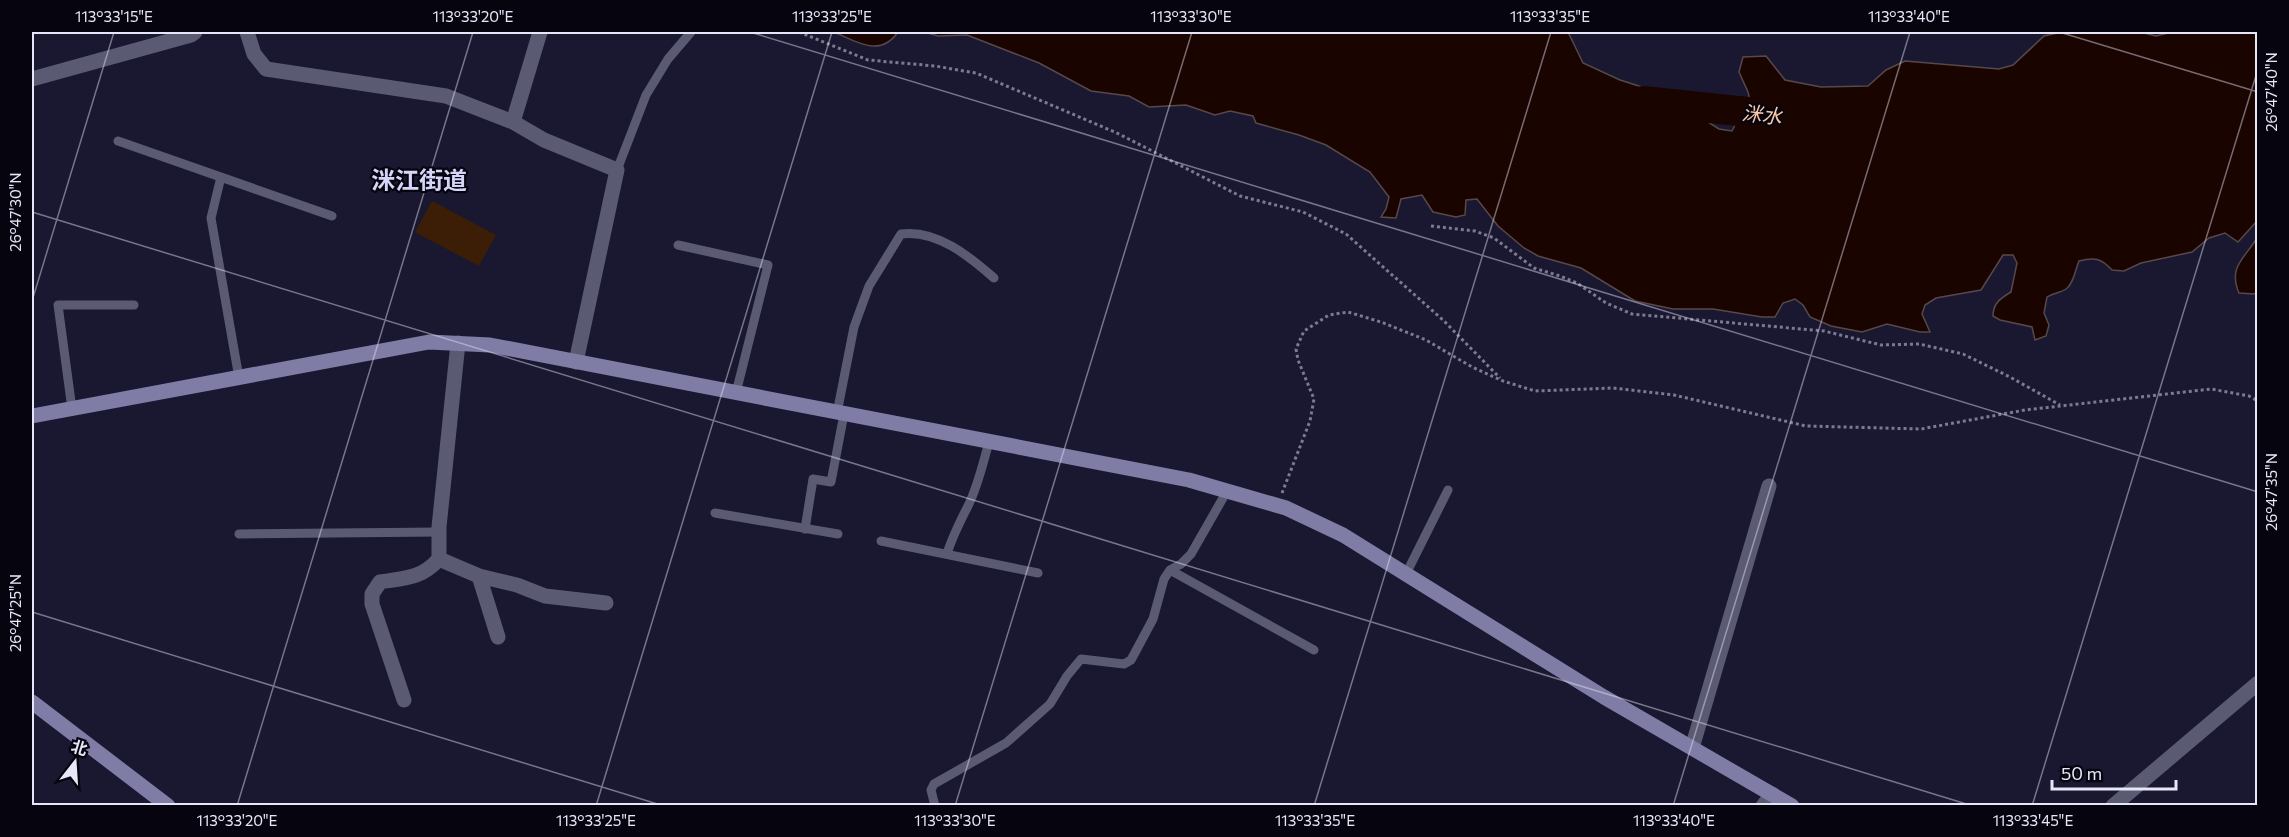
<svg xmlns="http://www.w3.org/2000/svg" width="2289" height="837" font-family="Commissioner,'Noto Sans SC',sans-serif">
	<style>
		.green { fill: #3b1e05 }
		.water { fill: #1a0400; stroke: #57484a; stroke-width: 1.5 }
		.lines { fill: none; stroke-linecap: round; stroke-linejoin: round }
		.river { stroke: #1a0400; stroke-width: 30 }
		.path { stroke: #7b7a90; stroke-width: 3; stroke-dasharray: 3 3; stroke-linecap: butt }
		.lane { stroke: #5b5a73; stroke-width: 9 }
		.street { stroke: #5b5a73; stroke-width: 15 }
		.secondary { stroke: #7f7da6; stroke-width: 15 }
		.ticks { fill: none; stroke: #e6e6f8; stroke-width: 1.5; stroke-opacity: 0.45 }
		.labels { text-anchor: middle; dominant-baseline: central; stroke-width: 4.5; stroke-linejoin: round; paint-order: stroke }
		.water-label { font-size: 20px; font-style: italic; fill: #fbcba8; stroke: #06050f }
		.district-label { font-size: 24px; font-weight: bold; fill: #d5d5f9; stroke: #06050f }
		.neatline { fill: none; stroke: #e6e6f8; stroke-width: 2 }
		.ticks-label { font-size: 15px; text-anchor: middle; fill: #e6e6f8 }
	</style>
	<rect width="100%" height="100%" fill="#1a1831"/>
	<path class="green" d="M432 201 496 235 479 266 415 232Z"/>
	<path class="water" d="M834 32H898C880 58 857 42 834 32Z
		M924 32H1568L1583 63 1620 80 1664 94 1719 129 1732 131 1740 115 1752 108 1748 92 1739 72 1743 57 1766 56 1785 80 1821 87 1868 86 1886 70 1905 61 1999 69 2013 65 2044 36 2062 32H2140L2156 36 2173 32H2257V221L2238 242 2225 233 2209 238 2192 252 2141 263 2124 271 2112 270C2101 258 2094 257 2079 261 2075 270 2074 283 2066 289 2060 293 2053 293 2047 297L2044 313 2049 325 2046 336 2035 340 2032 327 2000 320 1993 316C1993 303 2001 298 2011 292L2017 263 2013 255H2003L1981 290 1936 298 1925 305 1922 314 1930 332H1920L1887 324 1862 332 1831 326 1810 317 1803 305 1795 299 1783 303 1775 317H1762L1713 309H1673L1635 301 1581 268 1538 256 1524 248 1498 226 1477 199 1466 200 1465 215 1456 217 1433 212 1422 195 1401 199 1396 218 1381 217 1386 209 1389 197 1370 172 1326 145 1299 135 1256 123 1253 116 1230 111 1215 115 1186 105 1149 107 1129 96 1091 91 1039 63 967 35 938 36Z
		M2257 238V292L2254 294 2239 293C2228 267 2244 259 2257 238Z"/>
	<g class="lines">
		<path class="river" d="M1643 101 1786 116"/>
		<path class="path" d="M799 32 868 60 935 66 976 73 1117 133 1240 196 1303 212 1346 234 1443 320 1500 378
			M1431 226 1475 231 1494 238 1534 268 1560 276 1577 283 1606 303 1632 314 1824 331 1881 345 1919 344 1963 354 2010 377 2060 405
			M1282 493 1310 421 1314 399 1298 360 1296 349 1304 331 1329 315 1348 312 1381 322 1426 340 1472 367 1503 381 1535 391 1613 388 1674 395 1806 426 1921 429 2025 410 2211 389 2249 396 2258 401"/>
		<path class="lane" d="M118 141 332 216
			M617 170 646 95 668 59 691 32
			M221 177 211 218 239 378
			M678 245 768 265 736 393
			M72 409 58 305H134
			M837 413 854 327 869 286 901 234C936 229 969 256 994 278
			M715 513 838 534
			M805 529 813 479 831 482 844 414
			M239 534 439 532
			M881 541 1038 573
			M947 554C952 537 960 522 968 506 978 486 983 463 989 442
			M1170 570 1314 650
			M1406 574 1448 490
			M935 806 931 790 934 784 1006 743 1050 704 1067 676 1081 659 1124 664 1131 660 1153 619 1164 579 1170 570 1181 564 1191 554 1227 491"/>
		<path class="street" d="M247 32 254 54 266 69 446 96 513 122 544 140 617 170 576 362
			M32 79 191 35 195 32
			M513 122 540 32
			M439 559V527L458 343
			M479 576 498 637
			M404 700 372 604V594L380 582C405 578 421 579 439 559L479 576 517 585 545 596 606 603
			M1692 748 1769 486
			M1763 806 1772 794
			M2113 806 2258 683"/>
		<path class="secondary" d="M32 416 429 342 490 345 1189 480 1286 508 1343 535 1604 697 1792 806
			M32 702 168 806"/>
	</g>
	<path class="ticks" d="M750 32 2258 492M2059 32 2258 92M32 212 1973 806M32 301 114 32M32 612 664 806M237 806 473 32M596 806 832 32M955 806 1192 32M1314 806 1551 32M1673 806 1910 32M2032 806 2258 69"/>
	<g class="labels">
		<g class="water-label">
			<text transform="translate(1762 114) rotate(6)">洣水</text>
		</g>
		<g class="district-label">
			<text x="419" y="179">洣江街道</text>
		</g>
	</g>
	<rect width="2289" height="837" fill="none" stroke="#06050f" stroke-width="66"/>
	<g transform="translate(75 762) rotate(17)" stroke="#06050f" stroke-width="4.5" paint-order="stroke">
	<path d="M0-4.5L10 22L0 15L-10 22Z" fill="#e6e6f8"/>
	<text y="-9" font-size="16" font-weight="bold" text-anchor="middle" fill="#e6e6f8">北</text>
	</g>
	<path d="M2052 780v9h124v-9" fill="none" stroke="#e6e6f8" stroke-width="3"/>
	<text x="2061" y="780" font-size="18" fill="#e6e6f8" stroke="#06050f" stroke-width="4.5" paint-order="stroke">50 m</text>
	<rect x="33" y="33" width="2223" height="771" class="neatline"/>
	<g class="ticks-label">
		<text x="114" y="22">113°33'15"E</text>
		<text x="473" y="22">113°33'20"E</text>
		<text x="832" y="22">113°33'25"E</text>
		<text x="1191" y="22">113°33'30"E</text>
		<text x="1550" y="22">113°33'35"E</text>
		<text x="1909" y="22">113°33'40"E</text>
		<text transform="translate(2272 92) rotate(-90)" y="5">26°47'40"N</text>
		<text transform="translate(16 212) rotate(-90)" y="5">26°47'30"N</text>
		<text transform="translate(2272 492) rotate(-90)" y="5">26°47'35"N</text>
		<text transform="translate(16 613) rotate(-90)" y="5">26°47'25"N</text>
		<text x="237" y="826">113°33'20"E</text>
		<text x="596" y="826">113°33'25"E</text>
		<text x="955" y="826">113°33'30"E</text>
		<text x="1315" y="826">113°33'35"E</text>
		<text x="1674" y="826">113°33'40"E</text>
		<text x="2033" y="826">113°33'45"E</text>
	</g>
</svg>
